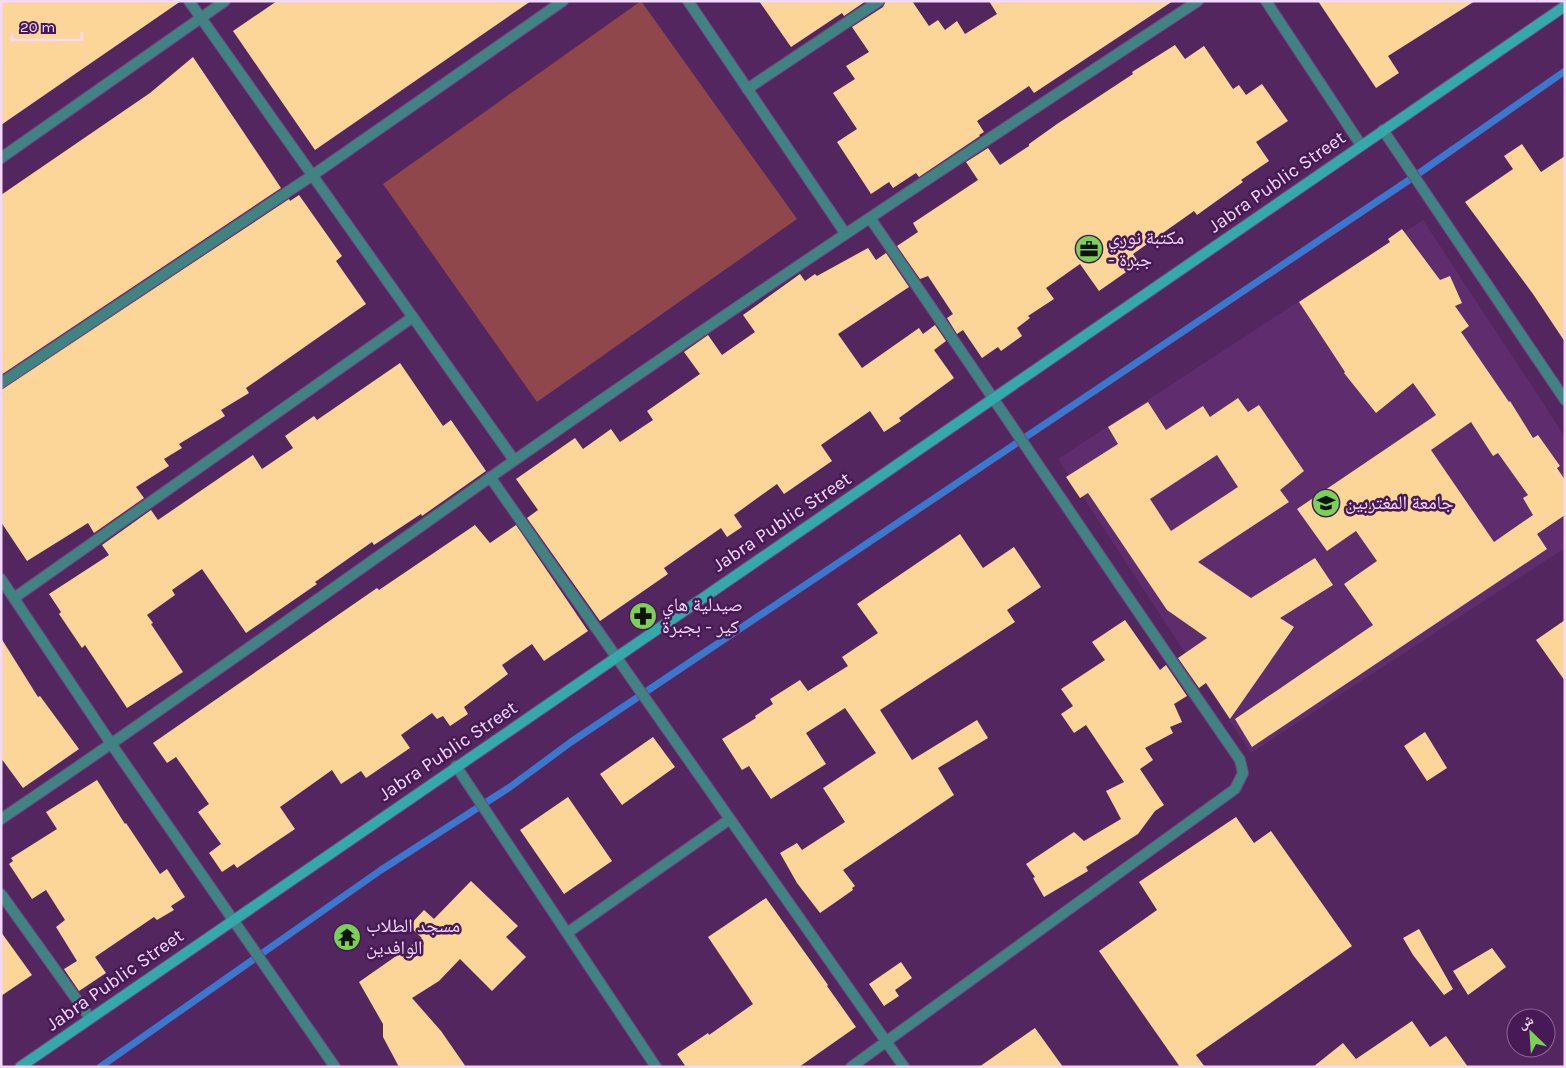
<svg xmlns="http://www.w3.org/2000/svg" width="1566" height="1068" font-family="Karla,'Noto Naskh Arabic',sans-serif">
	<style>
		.built { fill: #5f2d6e }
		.green { fill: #8f474b }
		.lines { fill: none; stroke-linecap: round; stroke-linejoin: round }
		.stream { stroke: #3b77cd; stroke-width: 7 }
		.building { fill: #fcd599; fill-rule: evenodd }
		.street-casing { stroke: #70467c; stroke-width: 12 }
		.secondary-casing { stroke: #70467c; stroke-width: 12 }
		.street { stroke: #418283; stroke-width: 10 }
		.secondary { stroke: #35a8ab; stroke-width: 10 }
		.labels { text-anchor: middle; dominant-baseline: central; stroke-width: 5; stroke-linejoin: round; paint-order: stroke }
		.street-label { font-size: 19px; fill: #f3d9fc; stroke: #471a55 }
		.poi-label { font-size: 19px; fill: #f3d9fc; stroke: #471a55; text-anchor: start }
	</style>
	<rect width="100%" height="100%" fill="#532660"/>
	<path class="built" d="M1423 220 1565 437V548L1251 753 1058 459Z"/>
	<path class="green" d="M641 1 797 219 537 402 383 184Z"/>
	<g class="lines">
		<path class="stream" d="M100 1067 381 870 510 787 571 742 1415 176 1565 71"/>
	</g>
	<path class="building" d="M1 1H181L1 125Z
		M277 1H531L315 150 233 31Z
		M759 1H866L844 16 842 13 791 47Z
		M886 1H912L929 26 938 20 945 30 957 21 965 34 997 14 989 1H1173L1034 93 1029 86 977 121 984 132 979 135 980 136 919 177 916 173 893 188 889 182 871 194 837 142 857 129 833 93 855 79 846 66 869 52 852 27 883 7Z
		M1318 1H1475L1388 56 1399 73 1376 88Z
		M1175 45 1185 59 1204 46 1233 89 1239 85 1246 95 1262 84 1288 121 1256 142 1269 161 1241 180 1243 182 1197 215 1194 211 1133 254 1139 263 1099 291 1080 264 1046 288 1054 299 1028 316 1030 318 1017 328 1022 336 1001 351 998 347 982 358 963 330 957 334 947 318 953 314 928 276 920 279 897 246 918 232 913 223 978 180 966 162 988 148 1000 165 1029 146V144L1057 124 1133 74 1132 72Z
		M193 57 281 188 1 375V195L150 93Z
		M1522 144 1541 172 1565 156V342L1533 294 1465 202 1513 169 1504 156Z
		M299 195 342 256 336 261 366 304 246 388 249 393 221 410 225 416 179 444 182 448 164 459 169 466 136 487 144 498 94 533 88 523 27 561 1 522V390L289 199 290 201Z
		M1402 229 1440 280 1450 276 1462 303 1455 306 1469 326 1461 332 1509 402 1510 401 1533 438 1538 435 1560 466 1557 468 1565 480V515L1537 534 1547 549 1252 747 1235 719 1373 625 1344 584 1377 561 1356 531 1327 551 1297 509 1436 415 1413 383 1376 413 1344 373 1345 372 1299 302 1390 242 1388 239ZM1471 422 1493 456 1498 453 1528 495 1523 498 1533 515 1494 542 1431 450Z
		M868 248 876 260 886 253 909 287 838 334 862 368 919 328 923 334 935 325 946 341 934 350 954 378 899 418 901 421 884 432 870 411 821 445 832 461 784 494 777 484 734 515 742 527 727 537 721 528 664 568 668 574 600 621 527 518 538 510 516 479 575 438 583 449 611 429 620 442 653 420 647 411 700 374 684 352 708 335 722 355 755 332 743 315 800 274 805 281 815 274 817 276Z
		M400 363 443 426 451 420 486 471 422 516 421 514 374 545 372 542 315 582 317 584 246 633 202 569 172 590 175 595 147 615 153 623 151 624 183 672 127 708 85 645 82 648 59 614 61 612 49 594 109 555 102 545 151 510 158 520 253 455 262 469 293 448 285 436 314 416 317 420Z
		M1238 398 1248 412 1259 405 1304 471 1280 490 1289 502 1198 562 1251 598 1315 558 1333 585 1280 618 1294 627 1230 719 1206 683 1199 688 1178 658 1207 638 1167 610 1088 493 1080 498 1066 477 1118 444 1108 427 1148 402 1166 430 1203 406 1210 417ZM1217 455 1238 487 1171 531 1150 499Z
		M475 525 490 543 516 525 588 631 544 661 532 644 502 665 508 674 464 707 468 714 450 726 443 716 437 719 432 713 401 735 410 748 366 778 361 771 341 784 332 770 280 807 295 829 237 868 234 864 222 872 209 853 221 844 198 812 209 804 176 757 167 763 153 743 377 588 379 590Z
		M960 534 983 568 1014 547 1041 587 1007 610 1015 622 880 710 912 760 977 720 988 738 938 768 954 795 843 870 855 886 852 888 853 890 820 913 797 883 780 853 797 843 802 850 845 822 823 788 876 753 845 708 806 733 826 764 771 799 749 766 742 770 722 739 756 718 755 716 773 704 770 699 800 680 808 691 848 666 842 657 878 633 857 604Z
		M1125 620 1160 670 1166 665 1187 696 1174 704 1182 722 1170 727 1173 733 1145 748 1153 760 1140 769 1164 805 1155 811 1138 834 1086 867 1088 871 1044 897 1033 878 1035 877 1026 864 1074 832 1084 841 1121 819 1106 791 1124 782 1086 725 1074 733 1061 714 1073 706 1061 689 1105 660 1092 642Z
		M1565 620V681L1536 640Z
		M1 638 38 697 40 696 79 749 23 788 1 758Z
		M1425 732 1447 768 1427 781 1404 746Z
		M653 737 675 767 622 805 600 774Z
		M97 780 125 824 126 823 160 874 167 869 185 897 171 906 174 910 157 920 154 917 95 957 106 973 79 991 64 969 77 961 56 927 65 920 46 890 32 899 9 864 13 861 11 858 57 829 46 812Z
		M568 797 612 861 564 894 520 830Z
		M1236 817 1254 843 1271 831 1352 946 1196 1055 1205 1067H1180L1099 951 1157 910 1139 882Z
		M471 881 518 926 506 937 526 957 492 991 460 959 439 981 412 998 441 1031 466 1067H399L383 1037V1024L359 982 422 938 409 926 424 910 434 919Z
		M766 898 828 985 827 986 856 1027 799 1067H686L677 1054 708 1033 709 1035 753 1004 708 937Z
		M1419 929 1453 989 1444 995 1413 955 1403 938Z
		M1 932 32 975 1 996Z
		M1492 948 1506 967 1468 995 1453 971Z
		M901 962 912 978 895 990 899 996 884 1006 869 984Z
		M1412 1021 1430 1047 1446 1036 1468 1067H1313L1343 1043 1356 1059Z
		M1035 1028 1063 1067H979Z"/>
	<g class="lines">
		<g class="street-casing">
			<path id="street" d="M189 1 514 460
				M688 1 845 233
				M1266 1 1361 145
				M747 89 879 1
				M1383 130 1565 400
				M1 158 225 1
				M1 383 313 175 563 1
				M490 477 904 1067
				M1 579 112 745 335 1067
				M14 598 413 317
				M456 766 656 1067
				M1 819C175 702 344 580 515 460 739 303 968 152 1198 1
				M1 894 90 1018
				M567 933 730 819
				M851 1067 1235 789 1243 773 1240 760C1115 580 994 398 870 218"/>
		</g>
		<g class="secondary-casing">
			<path id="secondary" d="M20 1067 1565 6"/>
		</g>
		<use href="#street" class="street"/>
		<use href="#secondary" class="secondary"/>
	</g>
	<defs>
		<g id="office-disc" transform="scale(1.4375)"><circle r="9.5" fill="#7ad156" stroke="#471a55"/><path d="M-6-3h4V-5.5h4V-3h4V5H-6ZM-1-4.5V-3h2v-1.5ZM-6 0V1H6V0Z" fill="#111"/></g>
		<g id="university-disc" transform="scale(1.4375)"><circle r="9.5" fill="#7ad156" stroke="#471a55"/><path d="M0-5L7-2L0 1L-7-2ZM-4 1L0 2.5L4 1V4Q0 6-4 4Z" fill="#111"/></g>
		<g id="pharmacy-disc" transform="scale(1.4375)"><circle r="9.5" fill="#7ad156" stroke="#471a55"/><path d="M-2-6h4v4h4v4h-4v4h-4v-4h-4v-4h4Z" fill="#111"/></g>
		<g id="temple-disc" transform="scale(1.4375)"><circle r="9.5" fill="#7ad156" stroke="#471a55"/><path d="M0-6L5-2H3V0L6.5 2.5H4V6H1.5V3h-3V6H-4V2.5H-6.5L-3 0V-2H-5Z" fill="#111"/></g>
	</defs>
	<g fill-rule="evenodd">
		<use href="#office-disc" x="1089" y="249"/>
		<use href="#university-disc" x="1326" y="503"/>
		<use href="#pharmacy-disc" x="643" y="616"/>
		<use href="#temple-disc" x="347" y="937"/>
	</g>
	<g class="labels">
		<g class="street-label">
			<text transform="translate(1277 182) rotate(-35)">Jabra Public Street</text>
			<text transform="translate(782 522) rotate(-34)">Jabra Public Street</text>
			<text transform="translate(448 751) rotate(-34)">Jabra Public Street</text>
			<text transform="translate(115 980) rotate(-35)">Jabra Public Street</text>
		</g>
		<g class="poi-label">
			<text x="1108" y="238">مكتبة نوري<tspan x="1108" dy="22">- جبرة</tspan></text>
			<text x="1345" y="503">جامعة المغتربين</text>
			<text x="662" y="605">صيدلية هاي<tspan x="662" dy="22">كير - بجبرة</tspan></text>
			<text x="366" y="926">مسجد الطلاب<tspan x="366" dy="22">الوافدين</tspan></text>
		</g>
	</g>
	<rect width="1566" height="1068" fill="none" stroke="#f3d9fc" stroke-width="5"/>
	<g transform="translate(1531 1033) rotate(335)"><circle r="24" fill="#471a55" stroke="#8c6698"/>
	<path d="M0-4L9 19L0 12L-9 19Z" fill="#7ad156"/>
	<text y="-8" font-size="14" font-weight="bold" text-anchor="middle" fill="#f3d9fc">ش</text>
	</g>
	<path d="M12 32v8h70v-8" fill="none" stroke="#f3d9fc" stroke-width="2.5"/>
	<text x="20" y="32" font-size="15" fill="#f3d9fc" stroke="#471a55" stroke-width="4" paint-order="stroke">20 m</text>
</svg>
